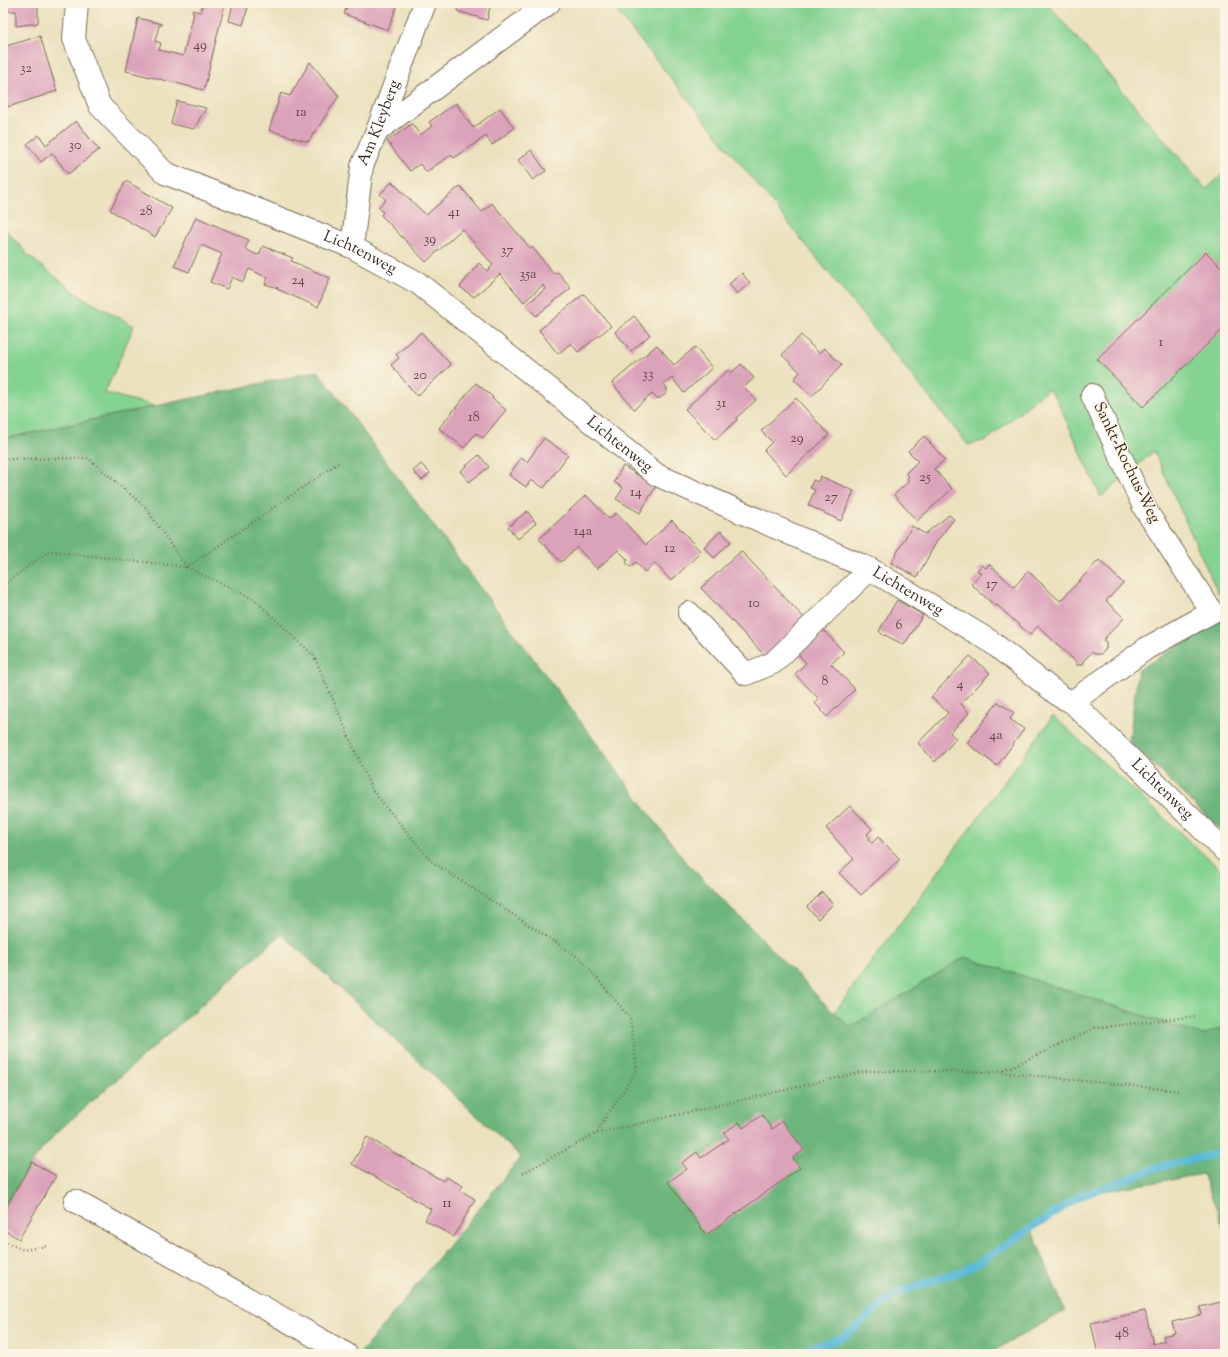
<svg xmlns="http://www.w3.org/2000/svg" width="1228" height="1357" font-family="'Sorts Mill Goudy',serif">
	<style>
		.green { fill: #85d392; stroke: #607e58 }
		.forest { fill: #6cb57c; stroke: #54704d }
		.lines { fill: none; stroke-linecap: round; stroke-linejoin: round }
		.stream { stroke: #56b9d5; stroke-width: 8 }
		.building { fill: #dba3ba }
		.minor-casing { stroke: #796a56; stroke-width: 24 }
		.path { stroke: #796a56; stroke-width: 2.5; stroke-dasharray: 1 3; stroke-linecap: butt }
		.minor { stroke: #fff; stroke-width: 22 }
		.labels { text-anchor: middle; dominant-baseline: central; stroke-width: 3; stroke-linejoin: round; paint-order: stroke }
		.number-label { font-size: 14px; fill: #634845 }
		.street-label { font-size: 16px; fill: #3b2a1e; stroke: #fcf5e5 }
	</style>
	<rect width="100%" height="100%" fill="#fcf5e5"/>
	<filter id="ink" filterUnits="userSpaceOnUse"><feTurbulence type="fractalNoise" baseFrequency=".025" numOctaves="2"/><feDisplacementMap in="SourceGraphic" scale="8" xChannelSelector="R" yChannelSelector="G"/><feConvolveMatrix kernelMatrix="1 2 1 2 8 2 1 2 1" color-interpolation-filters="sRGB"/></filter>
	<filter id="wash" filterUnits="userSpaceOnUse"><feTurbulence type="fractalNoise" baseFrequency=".012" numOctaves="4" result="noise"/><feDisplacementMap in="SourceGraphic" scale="16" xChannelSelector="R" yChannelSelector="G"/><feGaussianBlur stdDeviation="0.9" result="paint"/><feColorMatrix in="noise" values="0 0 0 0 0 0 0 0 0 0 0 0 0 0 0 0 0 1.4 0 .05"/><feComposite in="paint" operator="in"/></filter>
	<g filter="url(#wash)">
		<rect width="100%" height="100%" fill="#ebe1be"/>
		<path class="green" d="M610 3H1047L1206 189 1225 173V589L1218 593 1154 451 1101 497 1056 398 1048 389 987 440 968 445Z
			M3 227 30 257 80 296 134 326 105 393 155 406 3 439Z
			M1053 716 1225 874V1027L1203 1035 965 957 851 1027 834 1013Z"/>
		<path class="forest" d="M318 371 684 860 834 1013 850 1027 965 957 1202 1035 1225 1027V1231L1203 1174 1086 1194 1030 1226 1065 1311 988 1354H360L521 1157 282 934 56 1133 32 1162 3 1211V439Z
			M1225 618V834L1129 741 1138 670Z"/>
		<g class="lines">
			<path class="stream" d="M794 1354 844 1337 895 1294 972 1267 1080 1196 1162 1166 1225 1152"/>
		</g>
		<g id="blocks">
			<path class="building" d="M3 3H38V23L16 26V11H3Z
				M203 3H225L204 90 126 71 138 18 162 24 161 26 159 25 155 41 161 43 159 50 183 56 194 13 192 12 193 10 200 12Z
				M233 3 248 7 243 25 229 21Z
				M348 3H398L388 30 344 14Z
				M459 3H491L487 20 457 11Z
				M40 36 57 91 8 107 3 90V47Z
				M310 62 339 96 308 142 269 130 281 93 290 96Z
				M177 101 206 108 194 129 171 124Z
				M456 103 473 128 500 108 514 128 492 145 486 136 454 158 451 155 426 172 420 164 410 171 387 141 412 124 420 135 432 126 429 122Z
				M76 121 99 150 68 174 52 153 41 162 27 144 39 135 46 145Z
				M531 150 546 171 533 180 518 160Z
				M126 181 172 208 155 237 110 210Z
				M392 182 426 215 460 186 482 212 492 203 530 248 532 247 554 274 558 272 571 288 536 316 526 305 545 289 543 285 524 302 500 274 474 297 460 287 479 263 487 271 493 265 462 229 426 262 381 215 383 212 378 207 386 200 380 194Z
				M196 217 249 240 245 249 255 254 259 255 263 246 293 258 291 261 330 278 318 307 277 289 278 288 265 284 268 278 249 269 243 282 232 277 227 289 210 282 222 254 201 245 189 272 174 266Z
				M1206 252 1225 271V327L1143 407 1097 359Z
				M742 273 750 283 737 294 729 284Z
				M584 294 611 326 578 352 571 343 558 354 539 330Z
				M634 316 650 335 631 351 615 332Z
				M421 332 451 365 417 396 391 365 399 358 396 355Z
				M801 335 819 353 824 348 842 365 812 396 794 379 800 372 782 355Z
				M657 345 674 365 695 347 712 368 684 393 672 378 664 384 667 388V393L660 398H656L652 394 634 409 612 383Z
				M741 364 754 378 744 387 756 400 736 418 737 420 715 440 685 409 728 370 731 373Z
				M476 383 493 397 492 398 506 410 483 438 476 433 464 448 439 428Z
				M796 398 829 435 786 475 764 450 772 442 761 431Z
				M924 436 945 460 934 469 952 489 917 521 894 495 909 481 907 479 909 477 906 473 918 461 908 451Z
				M544 438 568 455 544 488 531 480 526 487 509 475 521 458 527 462Z
				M479 455 489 467 469 482 460 471Z
				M421 464 430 473 422 480 413 471Z
				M623 466 656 486 640 513 616 499 623 488 614 482Z
				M820 476 854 491 841 521 808 505 815 490 810 488 813 480 818 482Z
				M586 495 609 519 616 513 646 545 672 520 701 552 671 581 655 563 645 572 636 562 630 567 626 562 628 560 618 550 597 569 577 547 561 562 539 539Z
				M527 511 536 523 518 539 508 527Z
				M949 515 954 519 937 541 917 577 891 563 912 526 925 534Z
				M721 531 731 542 714 558 704 547Z
				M741 551 806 620 766 657 701 588Z
				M1099 560 1123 583 1106 601 1124 618 1103 640 1106 642V649L1101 654H1094L1092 652 1083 661V665H1076V662L1038 626 1030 635 997 605 995 606 971 584 981 573 977 570 982 565 986 568 989 564 1014 587 1028 571 1060 601Z
				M897 600 923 615 904 645 885 635 884 636 879 631Z
				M820 627 844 652 831 664 855 689 827 717 815 703 819 699 795 674 806 663 797 653Z
				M970 656 990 673 961 704 969 713 950 733 956 739 935 762 918 743 948 713 931 697Z
				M998 702 1014 713 1010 719 1024 729 997 766 967 743Z
				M850 806 872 829 867 834 870 838 869 840 872 843 878 837 900 859 861 895 839 873 854 859 826 828Z
				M822 892 833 904 818 919 807 907Z
				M762 1115 772 1129 782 1121 804 1150 793 1158 800 1168 706 1235 668 1182 687 1169 682 1163 697 1152 701 1158 729 1139 724 1133 739 1122 743 1128Z
				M367 1137 443 1181 446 1177 463 1186 460 1190 475 1199 454 1237 425 1220 431 1209 413 1199V1198L352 1164Z
				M32 1162 56 1176 19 1239 3 1229V1211Z
				M1221 1302 1223 1310H1225V1354H1098L1091 1323 1145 1311 1153 1344 1164 1341 1163 1336 1175 1333 1172 1322 1202 1315 1200 1307Z"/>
		</g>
	</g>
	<g filter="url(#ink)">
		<use href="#blocks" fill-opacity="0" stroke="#796a56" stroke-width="1"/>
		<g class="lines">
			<g class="minor-casing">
				<g id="minor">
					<path id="s1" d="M77 3 74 39 100 106 165 173 352 247 418 283 657 475 870 569 990 641 1061 697 1072 702 1225 851"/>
					<path d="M377 131 549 3"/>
					<path id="s2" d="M352 247 362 166 377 131 425 3"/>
					<path d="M689 613 746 674 773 663 870 569"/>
					<path d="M1072 702 1147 648 1212 612 1145 509 1092 395"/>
					<path d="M75 1201 346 1354"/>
				</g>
			</g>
			<path class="path" d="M3 459 88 458 146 508 186 567 214 549 338 463
				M3 585 49 551 186 567 254 599 314 656 372 790 431 861 581 959 630 1018 637 1070 595 1134
				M1000 1072 1095 1028 1196 1016
				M523 1173 595 1134 867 1071 999 1072 1181 1091
				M3 1241 24 1250 46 1246"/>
			<use href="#minor" class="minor"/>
		</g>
	</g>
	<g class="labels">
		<g class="number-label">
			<text x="200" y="46">49</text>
			<text x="26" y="69">32</text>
			<text x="301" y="113">1a</text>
			<text x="75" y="146">30</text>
			<text x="146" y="212">28</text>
			<text x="454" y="213">41</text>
			<text x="430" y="240">39</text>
			<text x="507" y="251">37</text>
			<text x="528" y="275">35a</text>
			<text x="298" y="281">24</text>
			<text x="1161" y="343">1</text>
			<text x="648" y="375">33</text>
			<text x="420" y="376">20</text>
			<text x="721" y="404">31</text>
			<text x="474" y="418">18</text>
			<text x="797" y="439">29</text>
			<text x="925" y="478">25</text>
			<text x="636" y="493">14</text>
			<text x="831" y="498">27</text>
			<text x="583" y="532">14a</text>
			<text x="670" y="549">12</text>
			<text x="992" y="585">17</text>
			<text x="754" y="604">10</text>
			<text x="899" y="626">6</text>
			<text x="825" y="682">8</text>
			<text x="960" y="685">4</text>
			<text x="996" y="736">4a</text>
			<text x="447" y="1204">11</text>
			<text x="1122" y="1334">48</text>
		</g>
		<g class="street-label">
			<text stroke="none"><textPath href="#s2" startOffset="128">Am Kleyberg</textPath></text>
			<text stroke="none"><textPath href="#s1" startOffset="412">Lichtenweg</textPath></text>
			<text stroke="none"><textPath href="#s1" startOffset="736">Lichtenweg</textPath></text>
			<text transform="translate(1126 463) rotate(64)">Sankt-Rochus-Weg</text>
			<text stroke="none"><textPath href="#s1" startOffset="1061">Lichtenweg</textPath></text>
			<text stroke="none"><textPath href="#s1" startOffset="1385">Lichtenweg</textPath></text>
		</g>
	</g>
	<rect width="1228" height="1357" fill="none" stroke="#fcf5e5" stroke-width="16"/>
</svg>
